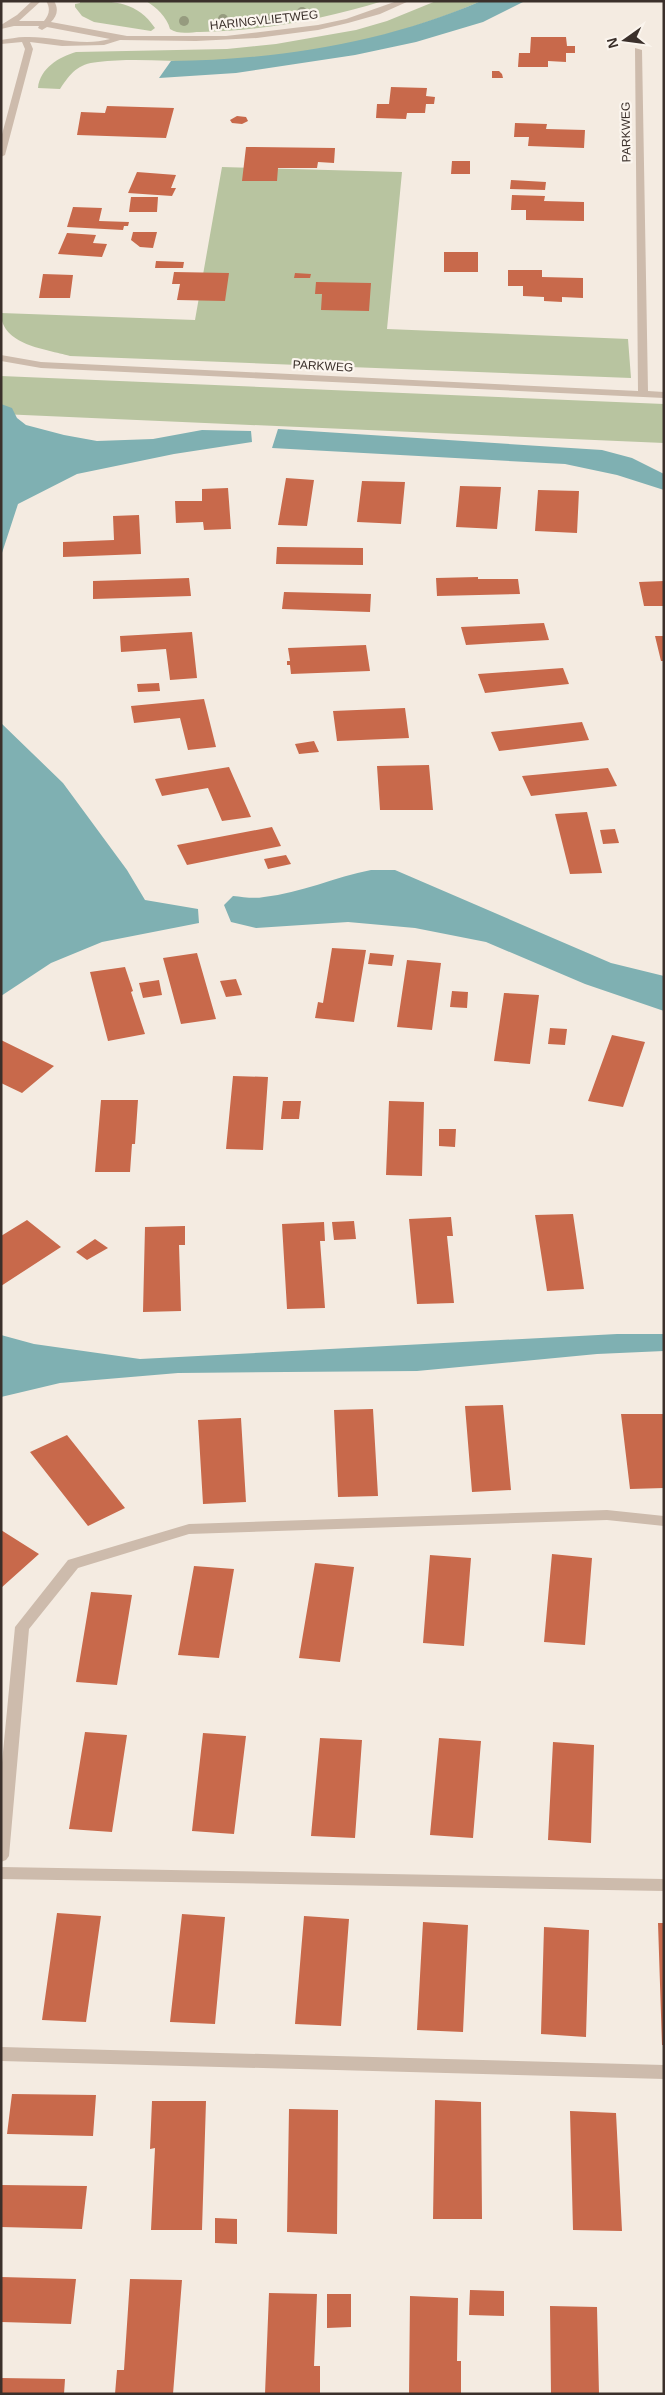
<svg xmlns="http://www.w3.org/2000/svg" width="665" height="2395" font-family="Helvetica,sans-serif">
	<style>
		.green { fill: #b8c4a0 }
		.water { fill: #7fb0b2 }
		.building { fill: #c8694b }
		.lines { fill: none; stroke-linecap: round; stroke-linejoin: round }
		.minor { fill: #cdbbac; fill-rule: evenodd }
		.tree { fill: #969b7f }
		.labels { text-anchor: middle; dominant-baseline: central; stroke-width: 4.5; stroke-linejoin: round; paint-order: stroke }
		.far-street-label { font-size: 12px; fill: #3b302b; stroke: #fbf5ee }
	</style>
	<rect width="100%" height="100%" fill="#f4ebe1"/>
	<path class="green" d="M80 1C112 1 136 0 155 28L151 31 94 22 82 16 75 7V4L80 3Z
		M146 1H383C324 19 263 31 200 32 191 32 178 35 170 29 167 17 156 7 146 1Z
		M436 1H481C400 37 308 56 219 61 179 63 138 57 98 62 77 64 71 73 60 89L38 88C40 68 59 57 76 52L227 49 276 44 356 30 387 21Z
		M222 167 402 172 387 329 628 339 631 378 70 356C46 349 1 345 1 313L195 320Z
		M1 376 664 404V443L1 414Z"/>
	<path class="water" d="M481 1H525L483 22 416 42 355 55 236 73 159 78 171 61C276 60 384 43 481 1Z
		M1 404 12 408 17 418 26 425 64 435 97 441 153 439 202 430 251 431 252 442 174 454 77 474 18 504 1 556Z
		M278 429 602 450 632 458 664 474V490L617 475 565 464 272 448Z
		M1 723 63 783 127 870 145 900 198 909 199 923 102 942 51 963 1 996Z
		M371 870H395L611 963 664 976V1011L585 984 486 942 415 928 348 922 256 928 231 922 224 905 233 896C243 897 254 899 264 897 301 893 335 877 371 870Z
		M617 1334H664V1351L597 1354 417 1371 178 1373 60 1383 1 1397V1335L34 1344 140 1359Z"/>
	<path class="building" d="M531 37H566L567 46H575V53H566V62L548 61V67H518L519 53H530Z
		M492 71H499L502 74 503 78H492Z
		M391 87 427 88 426 96 435 97 434 104H426L425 113H407L406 119 376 118 377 104H389Z
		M107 106 174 108 166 138 77 135 81 112 105 113Z
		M237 116 246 117 248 121 242 124 232 123 230 120Z
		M515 123 547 124 546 129 585 130 584 148 528 146 529 137H514Z
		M246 147 335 148 334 163 318 162 317 168H278L277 181H242Z
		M452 161H470V174H451Z
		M137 172 176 175 171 188H176L172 196 128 193Z
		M511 180 546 182 545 190 510 189Z
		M512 195 545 196 544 201 584 202V221L526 220V210H511Z
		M131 197H158L157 212H129Z
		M73 207 102 208 99 221 129 222 128 226H124L123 230 67 227Z
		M133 232H157L153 248 140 247 131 240Z
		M67 233 96 235 93 243 107 244 102 257 58 254Z
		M444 252H478V272H444Z
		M156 261 184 262 183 268H155Z
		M508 270H542V277L583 278V298L562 297V302L544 301V297L523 296V286H508Z
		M174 272 229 273 225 301 177 300 180 284H172Z
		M295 273 311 274 310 278H294Z
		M43 274 73 275 70 298H39Z
		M316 282 371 283 369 311 321 310 322 294H315Z
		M286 478 314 480 307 526 278 525Z
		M362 481 405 482 401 524 357 522Z
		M460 486 501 487 497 529 456 527Z
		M228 488 231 529 204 530 203 522 176 523 175 501H202V489Z
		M538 490 579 491 577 533 535 531Z
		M139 515 141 554 63 557V542L114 540 113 516Z
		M277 547 363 548V565L276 564Z
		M478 577V579H518L520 594 437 596 436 578Z
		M189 578 191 596 93 599V581Z
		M664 581V606H644L639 582Z
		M284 592 371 594 370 612 282 609Z
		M544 623 549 640 466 645 461 627Z
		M192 632 197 678 170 680 166 649 121 652 120 636Z
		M655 636H664V661H661Z
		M366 645 370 671 291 674 290 665H287V661H290L288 648Z
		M563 668 569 684 485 693 478 674Z
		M159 683 160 691 138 692 137 684Z
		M204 699 216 747 188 750 180 718 134 723 131 706Z
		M405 708 409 738 337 741 333 711Z
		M582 722 589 740 499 751 491 732Z
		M314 741 319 752 299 754 295 744Z
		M429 765 433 810H380L377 766Z
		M229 767 251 817 222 821 208 788 162 796 155 779Z
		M608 768 617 786 531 796 522 776Z
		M587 812 602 873 570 874 555 814Z
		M272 827 281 846 187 865 177 845Z
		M615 829 619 843 603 844 600 830Z
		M286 855 291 864 268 869 264 859Z
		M332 948 366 950 354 1022 315 1018 318 1002 323 1003Z
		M197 953 216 1019 181 1024 163 958Z
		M370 953 394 955 392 966 368 964Z
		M407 960 441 963 432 1030 397 1027Z
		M125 967 133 991 131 992 145 1034 108 1041 90 972Z
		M236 979 242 995 226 997 220 981Z
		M159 980 162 995 143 998 139 983Z
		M452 991 468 992 467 1008 450 1007Z
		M504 993 539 995 530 1064 494 1061Z
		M550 1028 567 1029 565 1045 548 1044Z
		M612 1035 645 1042 623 1107 588 1101Z
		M1 1040 54 1066 22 1093 1 1083Z
		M233 1076 268 1077 263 1150 226 1149Z
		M101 1100H138L135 1144H132L130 1172H95Z
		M283 1101H301L299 1119H281Z
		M389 1101 424 1102 422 1176 386 1175Z
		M439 1129H456L455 1147 439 1146Z
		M573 1214 584 1289 547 1291 535 1215Z
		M451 1217 453 1236H447L454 1303 417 1304 409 1219Z
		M27 1220 61 1247 1 1286V1236Z
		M354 1221 356 1239 334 1240 332 1222Z
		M324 1222 325 1241H320L325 1308 287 1309 282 1224Z
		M185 1226V1245H179L181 1311 143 1312 145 1227Z
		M95 1239 108 1248 87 1260 76 1252Z
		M503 1405 511 1490 472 1492 465 1406Z
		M373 1409 378 1496 338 1497 334 1410Z
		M621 1414H664V1488L630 1489Z
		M241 1418 246 1502 203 1504 198 1420Z
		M67 1435 125 1508 88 1526 30 1452Z
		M1 1530 39 1554 1 1588Z
		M552 1554 592 1558 585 1645 544 1642Z
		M430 1555 471 1558 464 1646 423 1643Z
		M315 1563 354 1567 340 1662 299 1658Z
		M194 1566 234 1569 219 1658 178 1655Z
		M91 1592 132 1595 117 1685 76 1682Z
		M85 1732 127 1735 112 1832 69 1829Z
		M203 1733 246 1736 234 1834 192 1831Z
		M320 1738 362 1740 355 1838 311 1836Z
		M439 1738 481 1741 473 1838 430 1835Z
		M553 1742 594 1745 591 1843 548 1840Z
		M57 1913 101 1916 86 2022 42 2020Z
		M182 1914 225 1917 215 2024 170 2022Z
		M304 1916 349 1919 341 2026 295 2024Z
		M423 1922 468 1925 463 2032 417 2030Z
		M658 1923H664V2045H662Z
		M544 1927 589 1930 586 2037 541 2034Z
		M12 2094 96 2095 93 2136 7 2134Z
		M435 2100 481 2102 482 2219H433Z
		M152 2101H206L202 2230H151L155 2148 150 2149Z
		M289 2109 338 2110 337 2234 287 2232Z
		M570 2111 616 2113 622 2231 573 2230Z
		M1 2185 87 2186 82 2229 1 2227Z
		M215 2218 237 2219V2244L215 2243Z
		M1 2277 76 2279 71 2324 1 2322Z
		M130 2279 182 2280 173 2394H115L117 2370H124Z
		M470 2290 504 2291V2316L469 2315Z
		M269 2293 317 2294 314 2366H320V2394H265Z
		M327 2294H351V2327L327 2328Z
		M410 2296 458 2298 457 2361H461V2394H409Z
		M550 2306 597 2307 599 2394H551Z
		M1 2378 65 2379 64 2394H1Z"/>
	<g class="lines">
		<path class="minor" d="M32 1H41L19 21H44C49 15 51 9 46 1H54C59 9 57 16 51 22L127 36H226L318 25 346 19 397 1H409L380 14 348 23 318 30 257 38 196 41 120 40 104 45 62 46 30 42 33 49 5 155 1 157V138L25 49 22 42 1 44V40C9 39 17 37 25 37 53 36 82 47 110 39L47 27 42 30 38 28 39 26H14L1 29V25L17 15Z
			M635 48 642 50 648 391 664 392V398L41 368 1 361V355L41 362 638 391Z
			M607 1510 664 1516V1526L607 1520 189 1534 78 1568 29 1629 9 1856 6 1860 1 1862V1773L15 1627 68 1560 189 1524Z
			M1 1867 664 1879V1891L1 1879Z
			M1 2047 664 2065V2079L1 2061Z"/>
	</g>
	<g class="tree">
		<circle cx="302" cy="12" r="5"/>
		<circle cx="223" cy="19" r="5"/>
		<circle cx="267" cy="19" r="5"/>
		<circle cx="184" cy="21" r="5"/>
	</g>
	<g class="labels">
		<g class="far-street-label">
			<text transform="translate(264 20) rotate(-6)">HARINGVLIETWEG</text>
			<text transform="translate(626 132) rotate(-91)">PARKWEG</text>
			<text transform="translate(323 366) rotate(3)">PARKWEG</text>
		</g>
	</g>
	<rect width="665" height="2395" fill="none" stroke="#3b302b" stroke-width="5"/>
	<g transform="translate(625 40) rotate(256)" stroke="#fbf5ee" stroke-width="4" paint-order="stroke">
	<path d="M0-4L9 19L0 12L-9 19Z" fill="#3b302b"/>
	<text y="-8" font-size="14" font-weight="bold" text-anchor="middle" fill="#3b302b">N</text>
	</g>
</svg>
